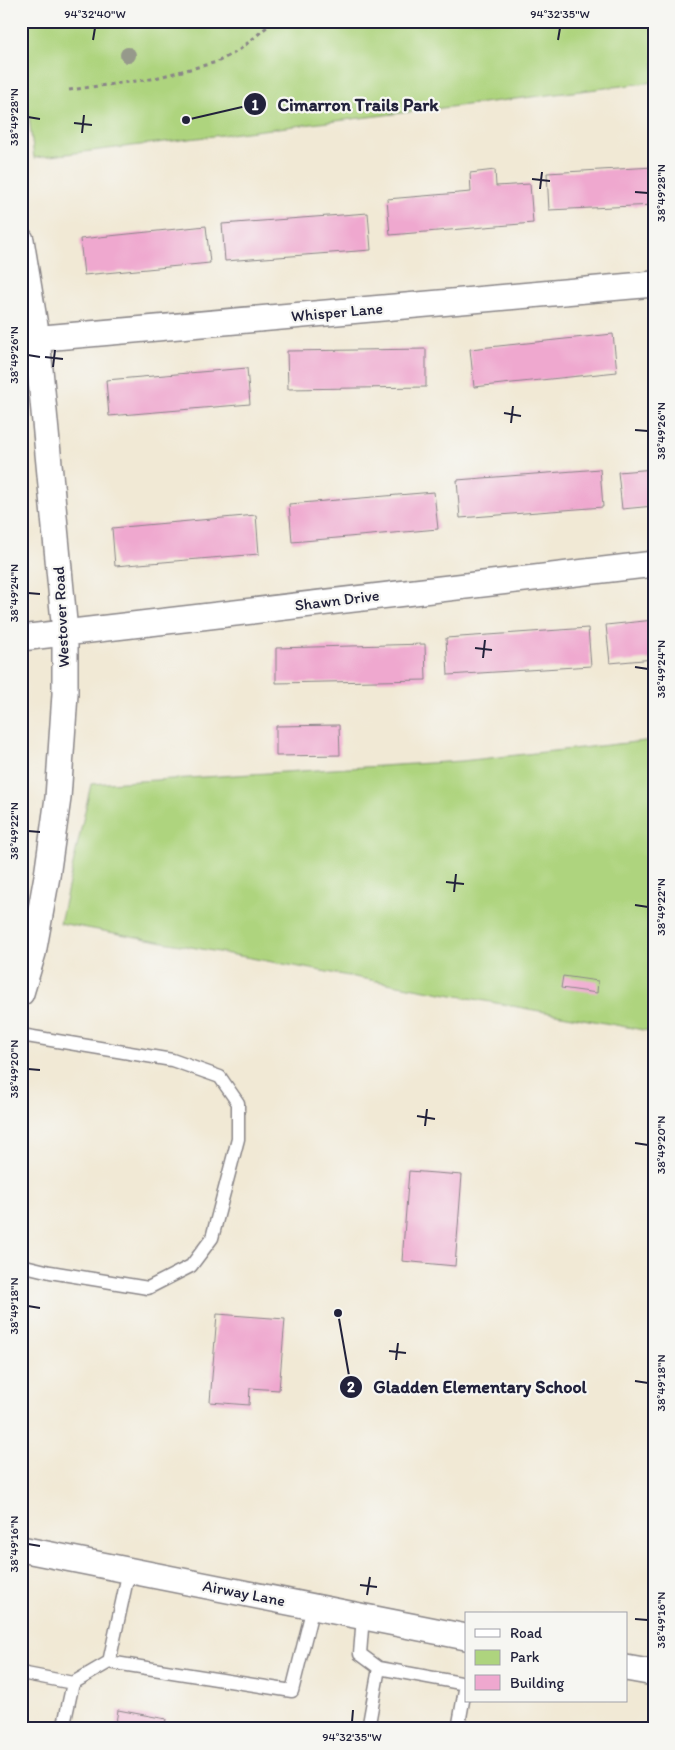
<svg xmlns="http://www.w3.org/2000/svg" width="675" height="1750" font-family="Itim,sans-serif">
	<style>
		.green { fill: #aed47e; stroke: #687b5c }
		.building { fill: #efa8cf }
		.lines { fill: none; stroke-linecap: round; stroke-linejoin: round }
		.lane-casing { stroke: #8a8688; stroke-width: 15 }
		.street-casing { stroke: #8a8688; stroke-width: 28 }
		.path { stroke: #8a8688; stroke-width: 3; stroke-dasharray: 4 4; stroke-linecap: butt }
		.lane { stroke: #fff; stroke-width: 12 }
		.street { stroke: #fff; stroke-width: 25 }
		.tree { fill: #96998b }
		.ticks { fill: none; stroke: #22223b; stroke-width: 2 }
		.labels { text-anchor: middle; dominant-baseline: central; stroke-width: 4.5; stroke-linejoin: round; paint-order: stroke }
		.street-label { font-size: 16px; fill: #22223b; stroke: #f6f6f2 }
		.leader { fill: none; stroke: #22223b; stroke-width: 2 }
		.callout-dot { fill: #22223b; stroke: #f6f6f2; stroke-width: 2 }
		.mark-label { font-size: 15px; text-anchor: middle; font-weight: bold; fill: #fff }
		.callout-label { font-size: 18px; text-anchor: middle; font-weight: bold; fill: #22223b; stroke: #f6f6f2; stroke-width: 4.5; stroke-linejoin: round; paint-order: stroke }
		.neatline { fill: none; stroke: #22223b; stroke-width: 2 }
		.ticks-label { font-size: 12px; text-anchor: middle; fill: #22223b }
	</style>
	<rect width="100%" height="100%" fill="#f6f6f2"/>
	<filter id="ink" filterUnits="userSpaceOnUse"><feTurbulence type="fractalNoise" baseFrequency=".02" numOctaves="2"/><feDisplacementMap in="SourceGraphic" scale="10" xChannelSelector="R" yChannelSelector="G"/><feConvolveMatrix kernelMatrix="1 2 1 2 8 2 1 2 1" color-interpolation-filters="sRGB"/></filter>
	<filter id="wash" filterUnits="userSpaceOnUse"><feTurbulence type="fractalNoise" baseFrequency=".0096" numOctaves="4" result="noise"/><feDisplacementMap in="SourceGraphic" scale="20" xChannelSelector="R" yChannelSelector="G"/><feGaussianBlur stdDeviation="1.12" result="paint"/><feColorMatrix in="noise" values="0 0 0 0 0 0 0 0 0 0 0 0 0 0 0 0 0 1.4 0 .05"/><feComposite in="paint" operator="in"/></filter>
	<g filter="url(#wash)">
		<rect width="100%" height="100%" fill="#f1e9d5"/>
		<path class="green" d="M21 21H654V82L34 158 21 51Z
			M654 740V1032L60 923 91 784 462 761Z"/>
		<g id="blocks">
			<path class="building" d="M654 167V205L549 210 547 173Z
				M495 170 496 186 530 184 533 223 390 235 387 199 471 192 470 173Z
				M368 213 371 250 225 261 222 224Z
				M206 226 210 263 84 275 80 239Z
				M654 323V340H652L651 324Z
				M613 334 617 372 474 387 470 349Z
				M426 349V387L288 389 287 351Z
				M247 368 250 404 109 416 106 380Z
				M600 469 603 507 460 518 457 480Z
				M654 469V506L622 509 618 472Z
				M434 492 438 529 292 542 289 504Z
				M256 515 259 554 115 566 112 528Z
				M654 620V659L610 663 606 625Z
				M588 628 591 666 448 675 446 638Z
				M425 644 426 680 276 683V648Z
				M21 693H24L23 707H21Z
				M339 725 340 755 276 756V726Z
				M563 976 598 981 597 993 561 988Z
				M409 1171 462 1175 455 1266 402 1261Z
				M217 1314 285 1319 279 1390 250 1388 249 1405 210 1402Z
				M118 1710 166 1719 164 1729H115Z"/>
		</g>
	</g>
	<g filter="url(#ink)">
		<use href="#blocks" fill-opacity="0" stroke="#8a8688" stroke-width="1"/>
		<g class="lines">
			<g class="lane-casing">
				<path id="lane" d="M21 1035 172 1060 220 1077 238 1103V1139L212 1238 191 1266 148 1288 50 1272 21 1265
					M363 1616 360 1654 379 1668
					M109 1662 292 1691 313 1607
					M21 1673 73 1683 109 1662 129 1570
					M63 1729 73 1683
					M368 1729 379 1668 466 1684
					M458 1729 466 1684"/>
			</g>
			<g class="street-casing">
				<path id="street" d="M21 240 37 338 65 632V694L58 798 47 876 33 953 21 993
					M21 340 654 284
					M21 638 654 564
					M21 1549 466 1637
					M626 1668 654 1673"/>
			</g>
			<path class="path" d="M69 90 151 79 217 62 238 51 274 21"/>
			<use href="#lane" class="lane"/>
			<use href="#street" class="street"/>
		</g>
		<circle class="tree" cx="128" cy="55" r="8"/>
	</g>
	<path class="ticks" d="M93 40 95 28M558 40 560 28M28 117 40 119M74 123 92 125M82 133 84 115M532 179 550 181M540 189 542 172M635 192 648 193M28 355 40 357M45 357 63 359M53 367 55 350M504 413 521 416M511 423 513 406M635 430 648 431M28 593 40 594M475 648 492 650M483 658 485 640M635 667 648 669M28 831 40 832M446 882 464 884M454 892 456 874M635 905 648 907M28 1069 40 1070M417 1116 435 1119M425 1126 427 1109M635 1143 648 1145M28 1306 40 1308M389 1351 406 1353M396 1360 398 1343M635 1381 648 1383M28 1544 40 1546M360 1585 377 1587M367 1595 370 1577M635 1619 648 1620M352 1722 353 1710"/>
	<g class="labels">
		<g class="street-label">
			<text transform="translate(337 312) rotate(-5)">Whisper Lane</text>
			<text transform="translate(337 600) rotate(-7)">Shawn Drive</text>
			<text transform="translate(61 617) rotate(-93)">Westover Road</text>
			<text transform="translate(244 1593) rotate(11)">Airway Lane</text>
		</g>
	</g>
	<path class="leader" d="M186 120L255 104M338 1313L351 1387"/>
	<g class="callout-dot">
		<circle cx="186" cy="120" r="5"/>
		<circle cx="338" cy="1313" r="5"/>
		<circle cx="255" cy="104" r="12"/>
		<circle cx="351" cy="1387" r="12"/>
	</g>
	<g class="mark-label">
		<text x="255" y="110">1</text>
		<text x="351" y="1392">2</text>
	</g>
	<g class="callout-label">
		<text x="358" y="111">Cimarron Trails Park</text>
		<text x="480" y="1393">Gladden Elementary School</text>
	</g>
	<rect width="675" height="1750" fill="none" stroke="#f6f6f2" stroke-width="55"/>
	<rect x="465" y="1612" width="162" height="90" fill="#f6f6f2" stroke="#a1a1a9"/>
	<rect x="475" y="1629" width="25" height="8" fill="#ffffff" stroke="#a1a1a9"/>
	<text x="510" y="1638" font-size="15" fill="#22223b">Road</text>
	<rect x="475" y="1650" width="25" height="15" fill="#aed47e" stroke="#a1a1a9"/>
	<text x="510" y="1662" font-size="15" fill="#22223b">Park</text>
	<rect x="475" y="1675" width="25" height="15" fill="#efa8cf" stroke="#a1a1a9"/>
	<text x="510" y="1688" font-size="15" fill="#22223b">Building</text>
	<rect x="28" y="28" width="620" height="1694" class="neatline"/>
	<g class="ticks-label">
		<text x="95" y="18">94°32'40"W</text>
		<text x="560" y="18">94°32'35"W</text>
		<text transform="translate(14 117) rotate(-90)" y="4">38°49'28"N</text>
		<text transform="translate(661 193) rotate(-90)" y="4">38°49'28"N</text>
		<text transform="translate(14 355) rotate(-90)" y="4">38°49'26"N</text>
		<text transform="translate(661 431) rotate(-90)" y="4">38°49'26"N</text>
		<text transform="translate(14 593) rotate(-90)" y="4">38°49'24"N</text>
		<text transform="translate(661 669) rotate(-90)" y="4">38°49'24"N</text>
		<text transform="translate(14 831) rotate(-90)" y="4">38°49'22"N</text>
		<text transform="translate(661 907) rotate(-90)" y="4">38°49'22"N</text>
		<text transform="translate(14 1069) rotate(-90)" y="4">38°49'20"N</text>
		<text transform="translate(661 1145) rotate(-90)" y="4">38°49'20"N</text>
		<text transform="translate(14 1306) rotate(-90)" y="4">38°49'18"N</text>
		<text transform="translate(661 1383) rotate(-90)" y="4">38°49'18"N</text>
		<text transform="translate(14 1544) rotate(-90)" y="4">38°49'16"N</text>
		<text transform="translate(661 1620) rotate(-90)" y="4">38°49'16"N</text>
		<text x="352" y="1741">94°32'35"W</text>
	</g>
</svg>
